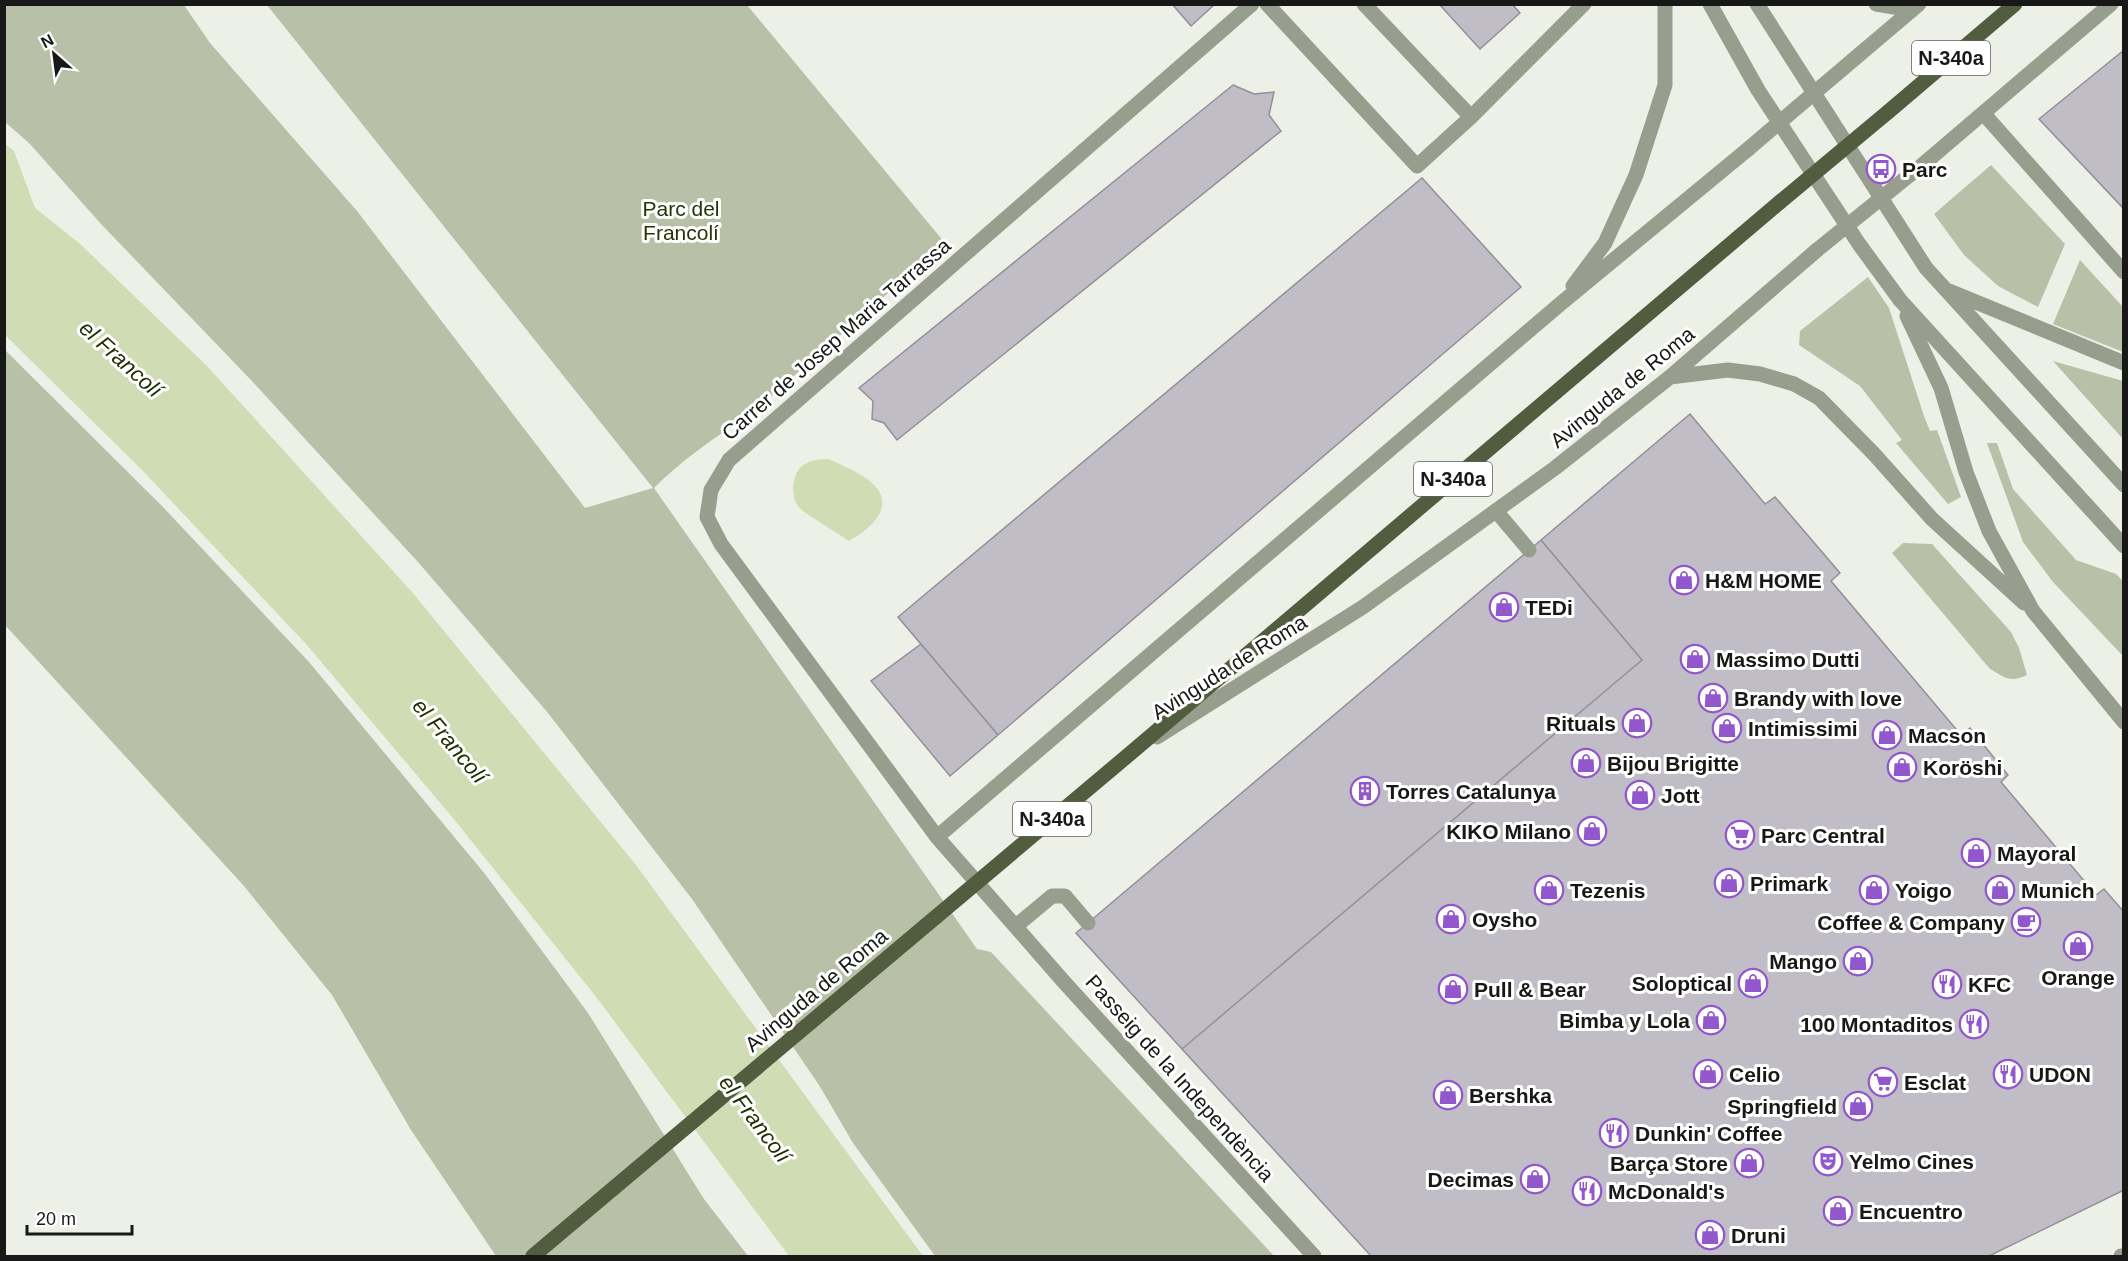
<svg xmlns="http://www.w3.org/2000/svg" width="2128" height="1261" font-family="Arial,sans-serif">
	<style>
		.green { fill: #b8c0a8 }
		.water { fill: #cfdcb4 }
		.building { fill: #c1bdc6; stroke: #938f98; stroke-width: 1.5 }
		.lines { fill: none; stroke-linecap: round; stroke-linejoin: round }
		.service { stroke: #989e8d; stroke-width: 15 }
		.minor { stroke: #989e8d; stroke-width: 15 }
		.tertiary { stroke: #989e8d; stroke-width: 15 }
		.primary { stroke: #525c3e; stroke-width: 15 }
		.minor-bridge { stroke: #989e8d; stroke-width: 15 }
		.primary-bridge { stroke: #525c3e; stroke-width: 15 }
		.labels { text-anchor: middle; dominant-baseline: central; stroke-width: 6; stroke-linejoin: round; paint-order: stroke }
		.shield { fill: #fff; stroke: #5d5e5c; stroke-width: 1.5 }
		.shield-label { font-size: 20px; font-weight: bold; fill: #181916 }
		.poi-label { font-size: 21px; font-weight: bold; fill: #181916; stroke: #fff; text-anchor: start }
		.park-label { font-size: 21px; fill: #293405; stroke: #fff }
		.street-label { font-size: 21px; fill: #181916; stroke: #fff }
		.water-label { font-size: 22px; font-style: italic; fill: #242e00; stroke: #fff }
	</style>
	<rect width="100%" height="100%" fill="#edf0e6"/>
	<path class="green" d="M5 5H184L210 43 357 211 585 508 653 488 267 5H747L945 243 746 418C713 438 681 461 654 488L977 949 991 952 1274 1256H935L853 1143 819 1085 692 899 548 713 418 562 250 379 101 224 30 144 5 122Z
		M1991 165 2065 244 2038 307 1998 286 1964 255 1934 214Z
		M2080 260 2123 307V352L2053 324Z
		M1868 277 1889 308 1924 416 1930 431 1937 430 1961 497 1948 504 1896 443 1902 440 1860 386 1799 345 1800 331Z
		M4 349 161 505 309 662 485 874 588 1013 704 1199 748 1256H496L411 1130 332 995 244 886 5 625Z
		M2053 361 2123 381V439Z
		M1987 443H1997L2013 489 2076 560 2116 574 2123 581V656L2053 582 2023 542Z
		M1903 543 1932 544 2011 632 2019 648 2027 675C2010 683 2006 678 1990 669L1892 553Z"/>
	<path class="water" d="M4 143 14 151 35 208 79 243 207 366 412 592 636 865 923 1256H789L597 998 453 818 306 644 141 469 5 335Z
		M829 459C841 465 864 474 873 484 897 507 869 530 849 541 838 533 804 514 798 506 790 496 792 474 802 466 810 460 819 459 829 459Z"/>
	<path class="building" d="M1172 4H1215L1191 26Z
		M1439 4H1512L1520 13 1480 49Z
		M2124 50V209L2039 119Z
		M1233 85 1254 94 1274 92 1269 115 1281 131 897 440 884 423 872 419 873 401 859 388Z
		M1422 178 1521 287 998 735 898 617Z
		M1690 414 1765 504 1775 497 1840 573 1831 581 1961 735 1970 728 2008 775 2001 782 2096 895 2104 889 2124 912V1190L1989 1256H1371L1182 1049 1642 660 1541 540Z
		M1541 540 1642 660 1182 1049 1076 933Z
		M921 644 998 735 950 776 871 681Z"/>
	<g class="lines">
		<path class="service" d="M1496 511 1529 550
			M1016 926 1052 896H1065L1088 923"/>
		<path class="minor" d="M1252 4 729 460 711 490 707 517 721 544 937 837 1064 982 1314 1256
			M1267 4 1417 166 1471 117 1584 4
			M1364 4 1471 117
			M1710 4 1758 90 1859 244 1900 300 2124 546
			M1757 4 1926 268 2124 485
			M1876 4 1912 10
			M1860 54 1919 4
			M1983 113 2124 272
			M1927 161 2111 4
			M1573 286 1605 243 1636 175 1665 85V4
			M1949 291 2124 363
			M1907 316 1941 388 1966 472 1989 531 2033 611 2124 722
			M1670 377 1728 370 1760 374 1794 384 1819 398 1874 454 1932 519 2024 603
			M1157 737 1363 607 1555 468 1670 377 1817 250
			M937 837 1559 305 1747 150"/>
		<path class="tertiary" d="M2121 1256H2124"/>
		<path class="primary" d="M1888 112 2015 4
			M533 1256 1126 757 1780 202"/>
		<path class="minor-bridge" d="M1747 150 1860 54
			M1817 250 1927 161"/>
		<path class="primary-bridge" d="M1780 202 1888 112"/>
	</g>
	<defs>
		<g id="bus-ring" transform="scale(1.5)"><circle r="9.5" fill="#fff" stroke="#9256cd" stroke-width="1.5"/><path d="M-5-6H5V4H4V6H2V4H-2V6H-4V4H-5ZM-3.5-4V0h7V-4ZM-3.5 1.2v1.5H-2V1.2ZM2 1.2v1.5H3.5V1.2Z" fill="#9256cd"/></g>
		<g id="shop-ring" transform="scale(1.5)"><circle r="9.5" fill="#fff" stroke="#9256cd" stroke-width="1.5"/><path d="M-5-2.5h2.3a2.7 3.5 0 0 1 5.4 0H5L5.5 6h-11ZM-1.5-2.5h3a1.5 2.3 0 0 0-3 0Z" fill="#9256cd"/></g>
		<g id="building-ring" transform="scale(1.5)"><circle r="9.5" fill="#fff" stroke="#9256cd" stroke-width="1.5"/><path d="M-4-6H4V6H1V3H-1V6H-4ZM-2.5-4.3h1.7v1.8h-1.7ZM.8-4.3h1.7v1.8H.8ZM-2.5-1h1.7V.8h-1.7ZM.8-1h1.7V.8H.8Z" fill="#9256cd"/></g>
		<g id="supermarket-ring" transform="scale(1.5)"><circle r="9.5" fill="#fff" stroke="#9256cd" stroke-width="1.5"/><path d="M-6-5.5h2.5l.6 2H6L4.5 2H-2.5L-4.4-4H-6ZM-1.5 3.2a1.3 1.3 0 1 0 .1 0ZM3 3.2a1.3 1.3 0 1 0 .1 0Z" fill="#9256cd"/></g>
		<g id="cafe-ring" transform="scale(1.5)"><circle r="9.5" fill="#fff" stroke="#9256cd" stroke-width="1.5"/><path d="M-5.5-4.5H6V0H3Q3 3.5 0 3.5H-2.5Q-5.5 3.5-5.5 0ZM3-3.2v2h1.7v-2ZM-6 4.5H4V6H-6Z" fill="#9256cd"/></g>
		<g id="restaurant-ring" transform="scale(1.5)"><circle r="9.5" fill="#fff" stroke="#9256cd" stroke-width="1.5"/><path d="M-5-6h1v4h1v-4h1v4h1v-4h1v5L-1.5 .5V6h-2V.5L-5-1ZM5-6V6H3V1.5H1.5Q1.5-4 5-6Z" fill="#9256cd"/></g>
		<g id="theatre-ring" transform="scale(1.5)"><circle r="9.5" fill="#fff" stroke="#9256cd" stroke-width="1.5"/><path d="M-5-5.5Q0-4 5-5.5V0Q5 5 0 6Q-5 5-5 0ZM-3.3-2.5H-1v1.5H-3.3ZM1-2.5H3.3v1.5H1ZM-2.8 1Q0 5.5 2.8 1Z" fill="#9256cd"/></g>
	</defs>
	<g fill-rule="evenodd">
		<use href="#bus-ring" x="1881" y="169"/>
		<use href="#shop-ring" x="1684" y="580"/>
		<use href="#shop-ring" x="1504" y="607"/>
		<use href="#shop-ring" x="1695" y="659"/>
		<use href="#shop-ring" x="1713" y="698"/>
		<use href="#shop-ring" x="1637" y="723"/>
		<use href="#shop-ring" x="1727" y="728"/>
		<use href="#shop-ring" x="1887" y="735"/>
		<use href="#shop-ring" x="1586" y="763"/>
		<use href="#shop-ring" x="1902" y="767"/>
		<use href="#building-ring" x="1365" y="791"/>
		<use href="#shop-ring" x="1640" y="795"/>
		<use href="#shop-ring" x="1592" y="831"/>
		<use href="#supermarket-ring" x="1740" y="835"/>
		<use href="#shop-ring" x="1976" y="853"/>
		<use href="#shop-ring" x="1729" y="883"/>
		<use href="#shop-ring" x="1549" y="890"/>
		<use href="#shop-ring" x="1874" y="890"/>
		<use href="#shop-ring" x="2000" y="890"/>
		<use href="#shop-ring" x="1451" y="919"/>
		<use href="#cafe-ring" x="2026" y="922"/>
		<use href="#shop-ring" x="2078" y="946"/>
		<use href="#shop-ring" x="1858" y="961"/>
		<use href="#shop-ring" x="1753" y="983"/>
		<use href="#restaurant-ring" x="1947" y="984"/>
		<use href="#shop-ring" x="1453" y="989"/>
		<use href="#shop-ring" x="1711" y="1020"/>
		<use href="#restaurant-ring" x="1974" y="1024"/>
		<use href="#shop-ring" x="1708" y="1074"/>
		<use href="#restaurant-ring" x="2008" y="1074"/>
		<use href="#supermarket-ring" x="1883" y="1082"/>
		<use href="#shop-ring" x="1448" y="1095"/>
		<use href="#shop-ring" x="1858" y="1106"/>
		<use href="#restaurant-ring" x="1614" y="1133"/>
		<use href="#theatre-ring" x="1828" y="1161"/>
		<use href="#shop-ring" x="1749" y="1163"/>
		<use href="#shop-ring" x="1535" y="1179"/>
		<use href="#restaurant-ring" x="1587" y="1191"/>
		<use href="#shop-ring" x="1838" y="1211"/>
		<use href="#shop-ring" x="1710" y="1235"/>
	</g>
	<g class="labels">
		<g class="shield">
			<rect x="1912" y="41" width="78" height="34" rx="4.5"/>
			<rect x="1414" y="462" width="78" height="34" rx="4.5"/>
			<rect x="1013" y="802" width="78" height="34" rx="4.5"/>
		</g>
		<g class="shield-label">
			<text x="1951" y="58">N-340a</text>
			<text x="1453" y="479">N-340a</text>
			<text x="1052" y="819">N-340a</text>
		</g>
		<g class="poi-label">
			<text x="1902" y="169">Parc</text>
			<text x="1705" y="580">H&amp;M HOME</text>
			<text x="1525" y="607">TEDi</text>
			<text x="1716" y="659">Massimo Dutti</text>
			<text x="1734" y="698">Brandy with love</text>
			<text x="1616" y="723" text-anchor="end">Rituals</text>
			<text x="1748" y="728">Intimissimi</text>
			<text x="1908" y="735">Macson</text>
			<text x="1607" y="763">Bijou Brigitte</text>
			<text x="1923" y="767">Koröshi</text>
			<text x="1386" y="791">Torres Catalunya</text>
			<text x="1661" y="795">Jott</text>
			<text x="1571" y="831" text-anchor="end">KIKO Milano</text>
			<text x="1761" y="835">Parc Central</text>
			<text x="1997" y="853">Mayoral</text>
			<text x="1750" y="883">Primark</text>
			<text x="1570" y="890">Tezenis</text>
			<text x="1895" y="890">Yoigo</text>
			<text x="2021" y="890">Munich</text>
			<text x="1472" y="919">Oysho</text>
			<text x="2005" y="922" text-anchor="end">Coffee &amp; Company</text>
			<text x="1837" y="961" text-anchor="end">Mango</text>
			<text x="2078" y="977" text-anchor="middle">Orange</text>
			<text x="1732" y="983" text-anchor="end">Soloptical</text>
			<text x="1968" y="984">KFC</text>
			<text x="1474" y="989">Pull &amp; Bear</text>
			<text x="1690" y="1020" text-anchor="end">Bimba y Lola</text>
			<text x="1953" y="1024" text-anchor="end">100 Montaditos</text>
			<text x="1729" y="1074">Celio</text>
			<text x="2029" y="1074">UDON</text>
			<text x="1904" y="1082">Esclat</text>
			<text x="1469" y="1095">Bershka</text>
			<text x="1837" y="1106" text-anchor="end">Springfield</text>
			<text x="1635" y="1133">Dunkin' Coffee</text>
			<text x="1849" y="1161">Yelmo Cines</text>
			<text x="1728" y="1163" text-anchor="end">Barça Store</text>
			<text x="1514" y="1179" text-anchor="end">Decimas</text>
			<text x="1608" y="1191">McDonald's</text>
			<text x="1859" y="1211">Encuentro</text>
			<text x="1731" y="1235">Druni</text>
		</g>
		<g class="park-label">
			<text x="681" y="208">Parc del<tspan x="681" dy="24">Francolí</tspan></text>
		</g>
		<g class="street-label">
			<text transform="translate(836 339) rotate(-41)">Carrer de Josep Maria Tarrassa</text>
			<text transform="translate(1622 387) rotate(-39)">Avinguda de Roma</text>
			<text transform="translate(1229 667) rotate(-32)">Avinguda de Roma</text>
			<text transform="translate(816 990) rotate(-40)">Avinguda de Roma</text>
			<text transform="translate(1180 1078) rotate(48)">Passeig de la Independència</text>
		</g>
		<g class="water-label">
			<text transform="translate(121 359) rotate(42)">el Francolí</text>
			<text transform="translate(450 741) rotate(50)">el Francolí</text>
			<text transform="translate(755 1119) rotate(53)">el Francolí</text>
		</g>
	</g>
	<rect width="2128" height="1261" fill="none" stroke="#181916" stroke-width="12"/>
	<g transform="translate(54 54) rotate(332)" stroke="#ffffff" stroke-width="4.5" paint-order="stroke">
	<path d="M0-4.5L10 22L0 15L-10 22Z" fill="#181916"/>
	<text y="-9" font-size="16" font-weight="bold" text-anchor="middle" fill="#181916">N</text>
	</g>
	<path d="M27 1225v9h105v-9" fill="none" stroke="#181916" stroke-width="3"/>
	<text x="36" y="1225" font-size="18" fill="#181916" stroke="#ffffff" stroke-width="4.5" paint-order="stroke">20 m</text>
</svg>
